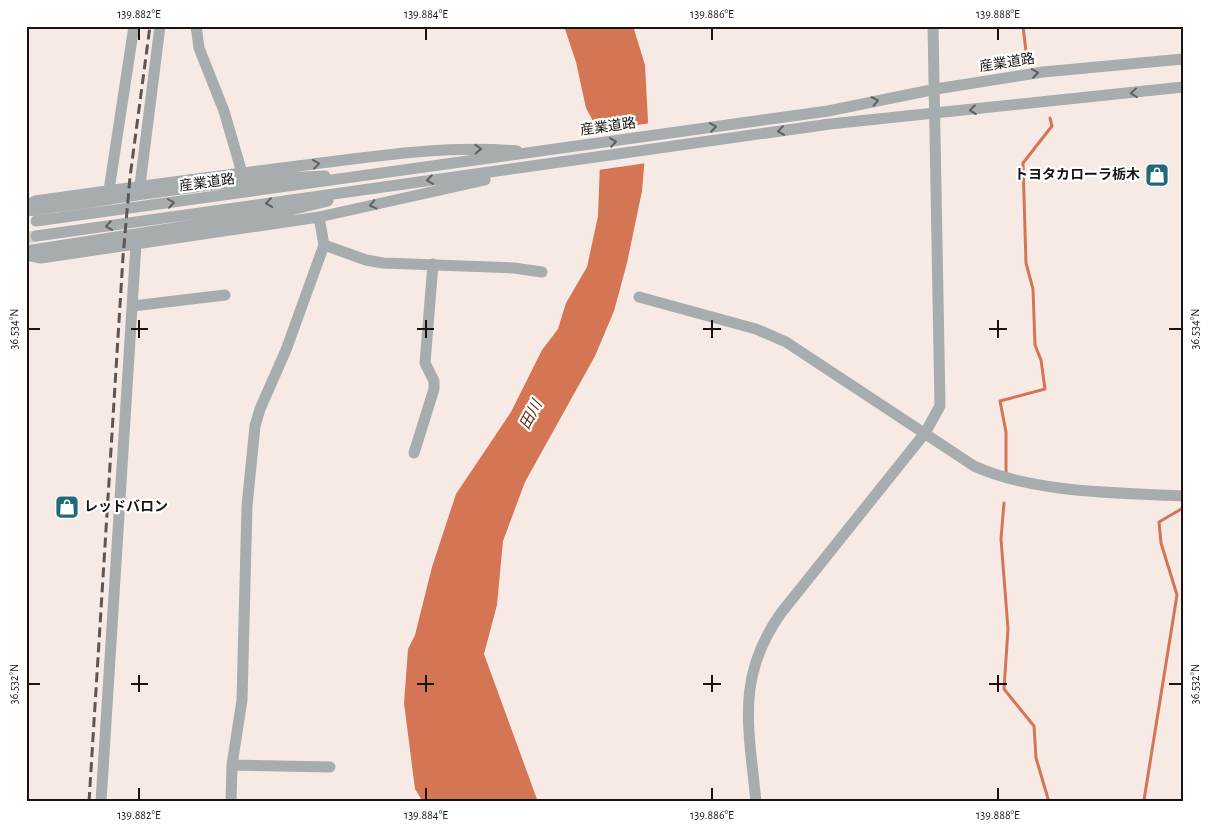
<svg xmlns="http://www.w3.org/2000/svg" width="1209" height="828" font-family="'Alegreya Sans','Noto Sans JP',sans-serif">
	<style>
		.water { fill: #d47553 }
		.pier { fill: #f7eae5 }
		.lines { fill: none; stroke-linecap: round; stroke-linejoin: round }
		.stream { stroke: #d47553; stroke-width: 3 }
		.minor-tunnel { stroke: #d6cac6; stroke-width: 11; stroke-dasharray: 11 5.5; stroke-linecap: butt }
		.minor { stroke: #a7acae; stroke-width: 11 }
		.rail { stroke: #5d5654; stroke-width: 3; stroke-dasharray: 10 5; stroke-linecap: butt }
		.oneway { stroke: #606060 }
		.ticks { fill: none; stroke: #191413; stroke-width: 2 }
		.labels { text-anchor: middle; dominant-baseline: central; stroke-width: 4.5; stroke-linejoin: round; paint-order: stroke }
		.street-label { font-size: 14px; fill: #191413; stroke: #fff }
		.poi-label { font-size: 14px; font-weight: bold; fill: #191413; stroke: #fff; text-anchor: end }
		.water-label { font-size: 15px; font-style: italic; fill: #63270e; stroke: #fff }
		.neatline { fill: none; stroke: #191413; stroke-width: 2 }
		.ticks-label { font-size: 12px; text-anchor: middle; fill: #191413 }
	</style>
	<rect width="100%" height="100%" fill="#f7eae5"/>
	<path class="water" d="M564 26H633L645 65 648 121 642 191 627 263 614 311 595 356 525 482 503 541 497 605 484 654 538 802H423L415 789 404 703 408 649 415 635 432 567 456 494 511 412 542 350 558 329 566 303 587 267 598 216 601 136 586 108 576 62Z"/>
	<path class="pier" d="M651 123 647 163 598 170V136L596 131Z"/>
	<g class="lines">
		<path class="stream" d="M1023 26 1027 60
			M1006 472V432L1000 401 1045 389 1041 360 1035 345 1033 289 1026 263 1023 163 1052 126 1050 118
			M1004 503 1001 539 1008 629 1004 689 1034 726 1036 758 1049 802
			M1138 802 1144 800 1177 595 1161 543 1159 522 1183 508"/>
		<path class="minor-tunnel" d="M26 238 36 236"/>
		<path class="minor" d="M196 26 199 48 224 111 242 173
			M140 185 160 26
			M109 190 134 26
			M26 206 35 201C125 188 216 176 306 165 376 156 447 145 517 151
			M26 211C125 198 225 179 325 176
			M36 221 828 111 936 89 1043 72 1183 59
			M36 236 830 124 1183 87
			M324 245 366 260 383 263 514 268 542 272
			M26 251 291 210 328 201
			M26 255 41 258 319 217 485 180
			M639 297 756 329 786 342 974 466C1033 493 1117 493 1183 496
			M133 306 225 295
			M414 453 434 389V381L425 363 433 264
			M232 765 330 767
			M101 802 136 244
			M231 802 232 765 242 700 247 506 255 426 260 409 286 350 324 245 319 217
			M756 802C749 728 735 678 781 613L925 433 940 406 933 26"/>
		<path class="rail" d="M89 802 123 257 130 177 150 26"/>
	</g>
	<defs><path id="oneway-chevron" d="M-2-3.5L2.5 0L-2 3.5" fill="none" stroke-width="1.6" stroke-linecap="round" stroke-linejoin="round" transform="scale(1.25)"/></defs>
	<g class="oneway">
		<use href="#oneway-chevron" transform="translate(1035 73) rotate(-9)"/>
		<use href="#oneway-chevron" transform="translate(1134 93) rotate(174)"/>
		<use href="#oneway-chevron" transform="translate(875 101) rotate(-12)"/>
		<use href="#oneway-chevron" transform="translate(973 110) rotate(174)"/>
		<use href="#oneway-chevron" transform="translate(713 127) rotate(-8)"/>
		<use href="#oneway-chevron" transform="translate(781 131) rotate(172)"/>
		<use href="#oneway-chevron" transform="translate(613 142) rotate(-8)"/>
		<use href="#oneway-chevron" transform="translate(478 149) rotate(-3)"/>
		<use href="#oneway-chevron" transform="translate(316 164) rotate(-7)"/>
		<use href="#oneway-chevron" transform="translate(430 180) rotate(172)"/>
		<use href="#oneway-chevron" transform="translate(171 203) rotate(-8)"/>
		<use href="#oneway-chevron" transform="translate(269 203) rotate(172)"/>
		<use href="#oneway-chevron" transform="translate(373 205) rotate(167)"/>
		<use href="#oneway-chevron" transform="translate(109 226) rotate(172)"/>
	</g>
	<path class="ticks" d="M139 28V40M426 28V40M712 28V40M998 28V40M139 320V338M426 320V338M712 320V338M998 320V338M28 329H40M131 329H148M417 329H434M703 329H721M989 329H1007M1169 329H1182M139 675V692M426 675V692M712 675V692M998 675V692M28 684H40M131 684H148M417 684H434M703 684H721M989 684H1007M1169 684H1182M139 788V800M426 788V800M712 788V800M998 788V800"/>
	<defs>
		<g id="shop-square" transform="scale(1.25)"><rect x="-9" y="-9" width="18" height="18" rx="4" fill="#236879" stroke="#fff"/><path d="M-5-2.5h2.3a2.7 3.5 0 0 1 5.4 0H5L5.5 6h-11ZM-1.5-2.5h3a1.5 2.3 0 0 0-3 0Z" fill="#fff"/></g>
	</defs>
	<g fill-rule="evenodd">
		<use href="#shop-square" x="1157" y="175"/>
		<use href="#shop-square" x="67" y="507"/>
	</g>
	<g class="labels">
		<g class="street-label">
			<text transform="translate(1007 63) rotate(-9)">産業道路</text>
			<text transform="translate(608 127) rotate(-8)">産業道路</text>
			<text transform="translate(207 183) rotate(-8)">産業道路</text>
		</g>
		<g class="poi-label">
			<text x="1140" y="175">トヨタカローラ栃木</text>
			<text x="84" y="507" text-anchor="start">レッドバロン</text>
		</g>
		<g class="water-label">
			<text transform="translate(531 415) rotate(-62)">田川</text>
		</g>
	</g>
	<rect width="1209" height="828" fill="none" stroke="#ffffff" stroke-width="55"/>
	<rect x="28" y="28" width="1154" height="772" class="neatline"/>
	<g class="ticks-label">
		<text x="139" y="18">139.882°E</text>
		<text x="426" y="18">139.884°E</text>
		<text x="712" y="18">139.886°E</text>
		<text x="998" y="18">139.888°E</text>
		<text transform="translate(14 329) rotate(-90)" y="4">36.534°N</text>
		<text transform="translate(1195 329) rotate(-90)" y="4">36.534°N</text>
		<text transform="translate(14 684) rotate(-90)" y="4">36.532°N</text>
		<text transform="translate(1195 684) rotate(-90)" y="4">36.532°N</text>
		<text x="139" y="819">139.882°E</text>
		<text x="426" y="819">139.884°E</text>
		<text x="712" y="819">139.886°E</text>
		<text x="998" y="819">139.888°E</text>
	</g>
</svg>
